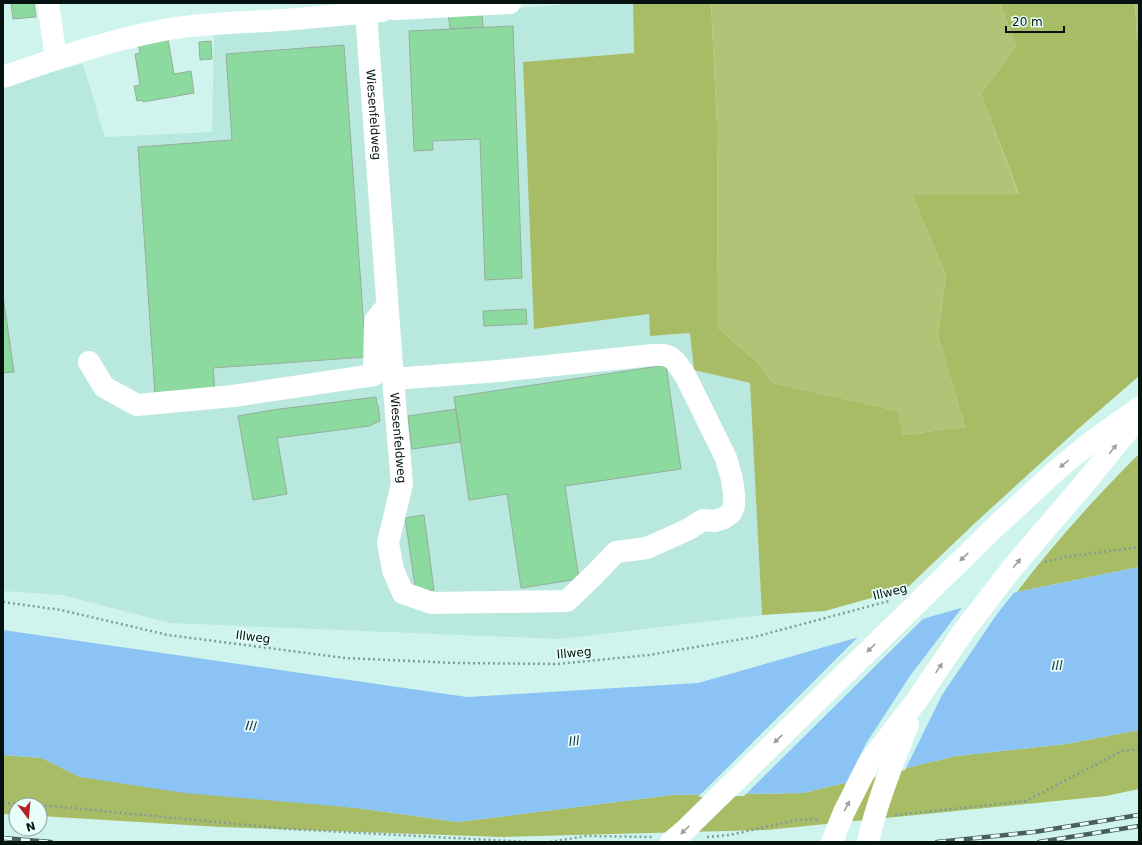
<svg xmlns="http://www.w3.org/2000/svg" width="1142" height="845" font-family="'DejaVu Sans',sans-serif">
	<style>
		.built { fill: #b9e8df }
		.green { fill: #b2c377 }
		.forest { fill: #a8bb65 }
		.water { fill: #8bc3f4 }
		.pier { fill: #cff4ed }
		.building { fill: #8cda9f; stroke: #96ae9a }
		.lines { fill: none; stroke-linecap: round; stroke-linejoin: round }
		.path { stroke: #819c97; stroke-width: 2.5; stroke-dasharray: 2 3; stroke-linecap: butt }
		.minor { stroke: #fff; stroke-width: 22 }
		.highway { stroke: #fff; stroke-width: 22 }
		.rail-casing { stroke: #495f5b; stroke-width: 4.5 }
		.rail { stroke: #e8fef9; stroke-width: 3; stroke-dasharray: 9; stroke-linecap: butt }
		.oneway { fill: #9ba09f }
		.labels { text-anchor: middle; dominant-baseline: central; stroke-width: 3.5; stroke-linejoin: round; paint-order: stroke }
		.street-label { font-size: 12px; fill: #051210; stroke: #e8fef9 }
		.water-label { font-size: 13px; font-style: italic; fill: #17364f; stroke: #e8fef9 }
	</style>
	<rect width="100%" height="100%" fill="#cff4ed"/>
	<path class="built" d="M580 3H633L634 53 534 329 649 314 650 336 690 333 694 370 750 383 762 615 560 639 170 623 62 595 3 591V88L57 70 83 64 105 137 212 132 214 34Z"/>
	<path class="green" d="M711 3H1000L1016 46 981 94 1019 195H912L946 275 938 336 965 427 903 435 898 411 773 383 757 362 718 328 717 124Z
		M1135 3H1139V45L1137 39Z"/>
	<path class="forest" d="M633 3H711L717 124 718 328 757 362 773 383 898 411 903 435 965 427 938 336 946 275 912 195 1019 194 981 94 1016 46 1000 3H1135L1137 39 1139 45V376L1078 429 976 522 907 588 825 611 762 615 750 383 694 370 690 333 650 336 649 314 534 329 523 62 634 53Z
		M1139 454V567L1017 592C1054 543 1095 498 1139 454Z
		M1139 730V789L1106 796 766 830 501 837 220 827 40 816V805H16V815L3 814V755L42 758 80 777 357 808 458 822 672 795 803 793 956 756 1066 744Z"/>
	<path class="water" d="M1139 567V730L1066 744 956 756 803 793 672 795 458 822 357 808 184 793 80 777 42 758 3 755V630L467 697 698 683 1017 592Z"/>
	<path class="pier" d="M1016 590 997 614 942 695 905 770 845 785 867 742 910 676 964 605Z
		M926 616 744 796 698 797 860 635Z"/>
	<path class="building" d="M11 3H34L36 17 13 19Z
		M447 3H481L483 27 450 29Z
		M513 26 522 278 485 280 480 139 432 141 433 150 414 151 409 31Z
		M168 39 174 74 191 71 194 93 143 102V100L137 101 134 86 140 85 135 54 140 53 138 44Z
		M211 41 212 59 200 60 199 42Z
		M344 45 366 357 213 368 215 391 155 395 138 147 232 140 226 54Z
		M3 296 14 372 3 373Z
		M526 309 527 324 484 326 483 311Z
		M666 365 681 469 565 486 579 579 521 588 507 494 469 500 454 397Z
		M376 397 377 405H378L380 421 369 426 277 438 287 494 253 500 238 416 272 410Z
		M456 409 461 442 412 449 408 416Z
		M424 515 434 590 416 593 405 518Z"/>
	<g class="lines">
		<path class="path" d="M1045 562 1065 557 1139 547
			M3 602 61 610 168 635 345 658 456 663 557 664 649 655 754 637 889 601
			M3 803 36 805
			M40 805 289 829 528 842
			M895 815 1026 801 1122 751 1139 749
			M707 837 730 835 796 820 819 819
			M550 842 586 836 652 837"/>
		<g class="minor">
			<path d="M48 3 56 59"/>
			<path d="M389 7 393 9H397L510 3"/>
			<path id="s1" d="M366 13 393 379 402 484 388 543 393 570 403 593 432 603 567 601 595 574 616 552 647 548 689 529 703 520 715 521 724 518 731 513 734 506V495L732 479 726 458 685 375 675 361 670 357 664 355H653L499 371 393 379"/>
			<path d="M3 77C53 60 103 42 154 32 191 24 229 23 266 21 302 19 337 15 372 12L382 11 389 7 391 3"/>
			<path d="M89 362 104 387 137 405 233 396 374 375 375 321 382 312"/>
		</g>
		<path class="highway" d="M671 842 684 831 992 530 1059 468 1095 439 1139 408
			M832 842 844 812 870 761 917 700 963 632 1013 567 1079 490 1139 417
			M868 842C877 801 893 763 908 724"/>
		<g class="rail-casing">
			<path id="rail" d="M3 838 51 842
				M937 842 1034 832 1139 815
				M1039 842 1139 826"/>
		</g>
		<use href="#rail" class="rail"/>
	</g>
	<defs><path id="oneway-solid" d="M-6-.8H1V-3.2L6.5 0L1 3.2V.8H-6Z"/></defs>
	<g class="oneway">
		<use href="#oneway-solid" transform="translate(1113 449) rotate(-51)"/>
		<use href="#oneway-solid" transform="translate(1064 464) rotate(141)"/>
		<use href="#oneway-solid" transform="translate(964 557) rotate(136)"/>
		<use href="#oneway-solid" transform="translate(1017 563) rotate(-50)"/>
		<use href="#oneway-solid" transform="translate(871 648) rotate(136)"/>
		<use href="#oneway-solid" transform="translate(939 668) rotate(-56)"/>
		<use href="#oneway-solid" transform="translate(778 739) rotate(136)"/>
		<use href="#oneway-solid" transform="translate(847 806) rotate(-63)"/>
		<use href="#oneway-solid" transform="translate(685 830) rotate(137)"/>
	</g>
	<g class="labels">
		<g class="street-label">
			<text stroke="none"><textPath href="#s1" startOffset="102">Wiesenfeldweg</textPath></text>
			<text stroke="none"><textPath href="#s1" startOffset="426">Wiesenfeldweg</textPath></text>
			<text transform="translate(890 592) rotate(-14)">Illweg</text>
			<text transform="translate(253 637) rotate(7)">Illweg</text>
			<text transform="translate(574 653) rotate(-5)">Illweg</text>
		</g>
		<g class="water-label">
			<text x="1057" y="665">Ill</text>
			<text transform="translate(251 726) rotate(6)">Ill</text>
			<text transform="translate(574 741) rotate(-5)">Ill</text>
		</g>
	</g>
	<rect width="1142" height="845" fill="none" stroke="#051210" stroke-width="8"/>
	<g transform="translate(28 817) rotate(164)"><circle r="19" fill="#e8fef9" stroke="#8da09c"/>
	<path d="M0-3L7 15L0 10L-7 15Z" fill="#b22128"/>
	<text y="-6" font-size="11" font-weight="bold" text-anchor="middle" fill="#051210">N</text>
	</g>
	<path d="M1006 26v6h58v-6" fill="none" stroke="#051210" stroke-width="2"/>
	<text x="1012" y="26" font-size="12" fill="#051210" stroke="#e8fef9" stroke-width="3" paint-order="stroke">20 m</text>
</svg>
